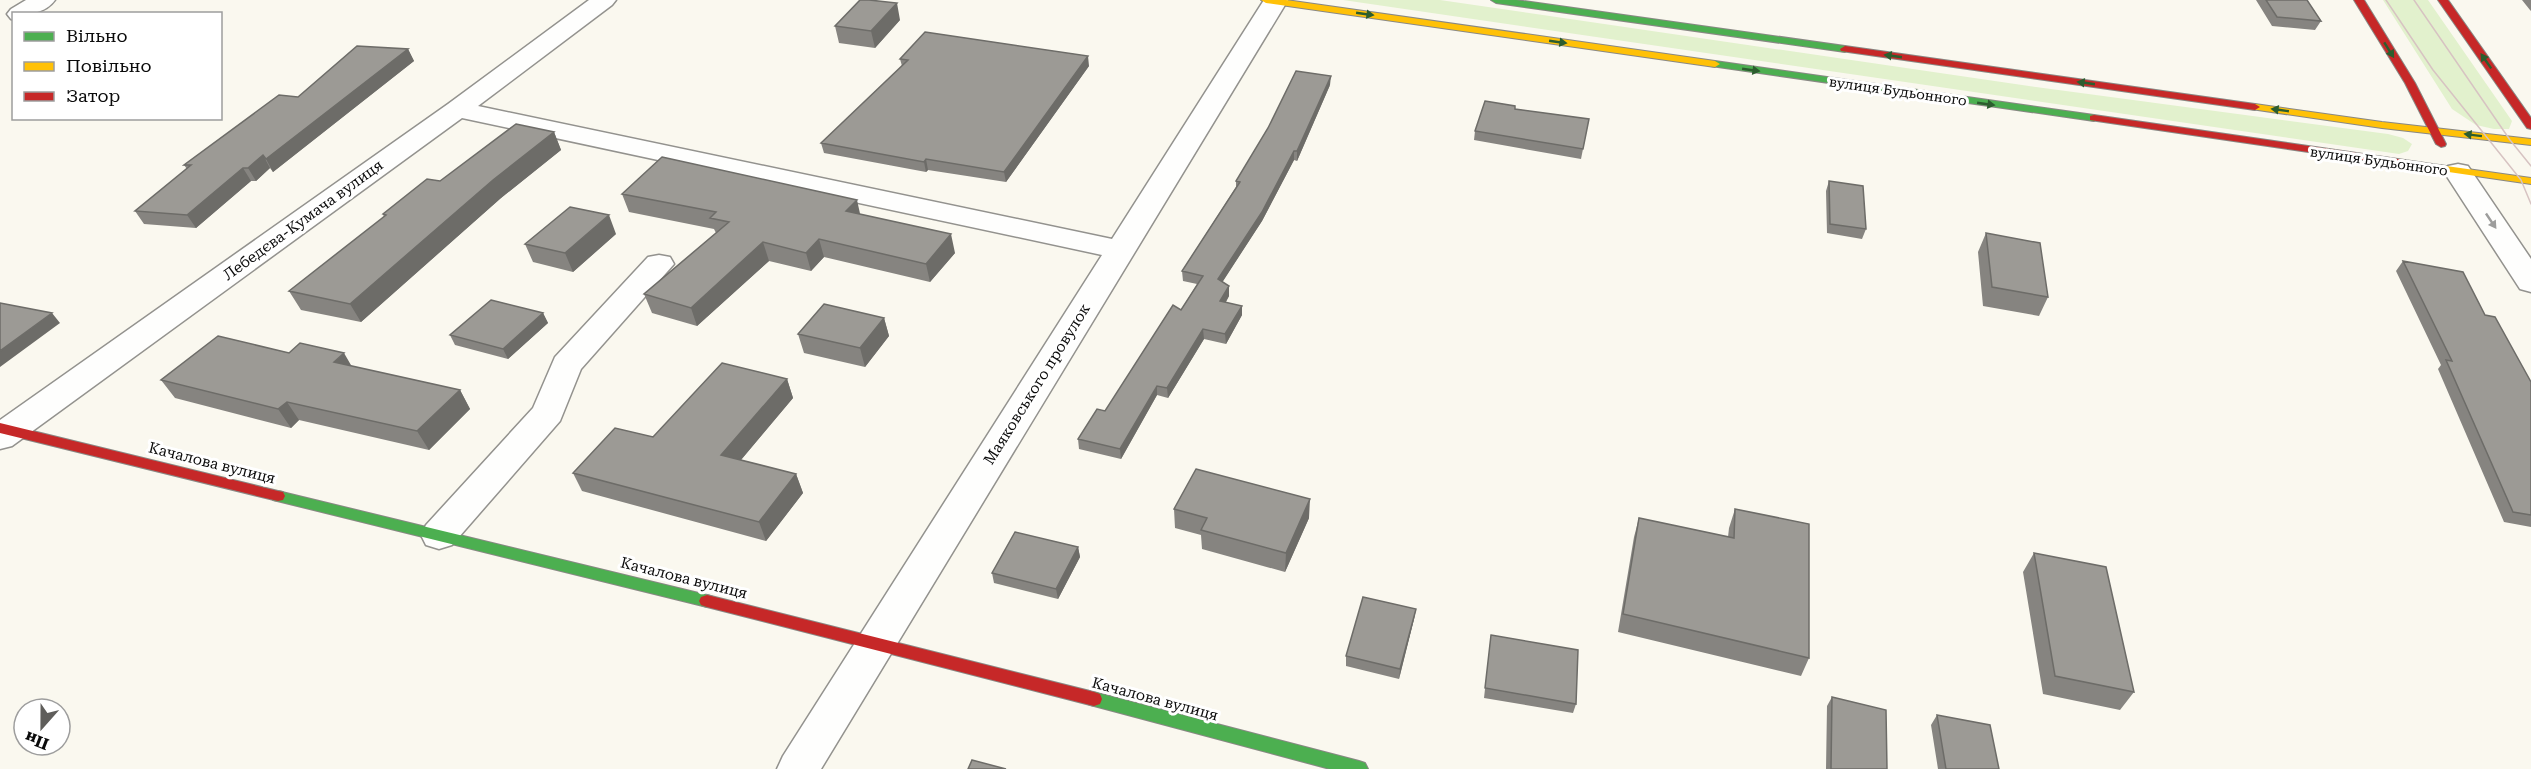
<svg xmlns="http://www.w3.org/2000/svg" width="2531" height="769" font-family="'Roboto Serif',serif">
	<style>
		.green { fill: #e2f1cd }
		.lines { fill: none; stroke-linecap: round; stroke-linejoin: round }
		.street-casing { stroke: #93928e; stroke-width: 3 }
		.fast-casing { stroke: #898884; stroke-width: 2 }
		.slow-casing { stroke: #898884; stroke-width: 2 }
		.jam-casing { stroke: #898884; stroke-width: 2 }
		.street { fill: #fefefd; fill-rule: evenodd }
		.fast { fill: #4caf50; fill-rule: evenodd }
		.slow { fill: #ffc107; fill-rule: evenodd }
		.jam { fill: #c62828; fill-rule: evenodd }
		.tram { stroke: #d7c3c2; stroke-width: 1.5 }
		.wall { fill: #868480 }
		.shaded-wall { fill: #6d6c68 }
		.building { fill: #9c9a95; stroke: #6d6c68; stroke-width: 1.5 }
		.oneway { fill: #2c5d2e }
		.oneway2 { fill: #9d9d9c }
		.labels { text-anchor: middle; dominant-baseline: central; stroke-width: 6; stroke-linejoin: round; paint-order: stroke }
		.far-street-label { font-size: 14px; fill: #0b0b0b; stroke: #fff }
		.street-label { font-size: 15px; fill: #0b0b0b; stroke: #fff }
	</style>
	<rect width="100%" height="100%" fill="#faf8ef"/>
	<path class="green" d="M1343 0H1440L2036 87 2388 134 2403 138 2412 144 2408 151 2399 154Z
		M2383 0H2428L2512 121 2509 129H2494L2476 125 2452 109Z"/>
	<g class="lines">
		<g class="street-casing">
			<path id="street" d="M26 0H55C45 14 29 14 14 14V20L11 19 7 14 11 9Z
				M589 0H616L612 5 478 106 1112 239 1264 0H1288L821 769H777L783 756 1102 255 462 118 12 446 0 449V420L448 104Z
				M2458 164 2468 166 2531 259V292L2520 289 2444 172 2448 166Z
				M659 255 670 257 674 264 581 369 560 421 452 545 439 549 426 545 421 535 426 525 533 408 555 357 648 257Z"/>
		</g>
		<g class="fast-casing">
			<path id="fast" d="M1491 0H1516L1845 46 1850 49 1845 52 1496 3Z
				M1715 61 2094 115 2099 118 2094 121 1711 66V62Z
				M278 491 707 595 713 597 715 601 713 605 707 607 273 500 271 496 273 492Z
				M1094 692 1359 761 1365 763 1368 769H1330L1094 706 1088 704 1086 699 1088 694Z"/>
		</g>
		<g class="slow-casing">
			<path id="slow" d="M1261 0H1286L1715 61 1720 64 1715 67 1266 3Z
				M2255 104 2382 122 2531 139V145L2382 128 2251 109 2250 107Z
				M2432 164 2531 178V184L2428 169 2426 167Z"/>
		</g>
		<g class="jam-casing">
			<path id="jam" d="M2354 0H2364L2415 83 2446 144 2445 146 2441 147 2436 144 2405 83Z
				M2438 0H2448L2531 118V129L2527 128Z
				M1845 46 2255 104 2260 107 2255 110 1841 51 1840 49Z
				M2094 115 2432 164 2438 167 2432 170 2090 120V116Z
				M0 423 278 491 283 492 285 496 283 500 278 501 0 433Z
				M707 595 1094 692 1100 694 1102 699 1100 704 1094 706 707 607 701 605 699 601 701 597Z"/>
		</g>
		<use href="#street" class="street"/>
		<use href="#fast" class="fast"/>
		<use href="#slow" class="slow"/>
		<use href="#jam" class="jam"/>
		<path class="tram" d="M2386 0 2433 70 2521 180 2531 204
			M2414 0 2510 140 2531 166"/>
	</g>
	<path class="wall" d="M2256 0H2307L2321 21 2315 30 2272 26Z
		M2522 0H2531V11L2530 10Z
		M900 20 875 48 839 43 835 26Z
		M408 49 414 61 273 172 270 168 256 181H251L196 228 144 224 135 211 187 169 184 165 298 97Z
		M900 59 1089 66 1006 182 928 170 926 172 824 153 821 143 902 66Z
		M1330 85 1297 161 1294 160 1262 221 1222 282 1229 286V296L1226 302 1242 315 1226 344 1204 339 1168 398 1157 395 1121 459 1079 449 1078 439 1105 411 1181 310 1197 284 1183 281 1182 271 1236 187V181Z
		M1515 109 1589 119 1581 159 1474 140 1475 131Z
		M554 132 561 150 501 198 361 322 301 310 289 291 384 217 383 214Z
		M1829 181 1866 229 1862 239 1827 233 1826 191Z
		M622 194 860 214 955 253 930 282 824 257 811 271 769 261 697 326 652 313 644 294 716 233 714 229 629 212Z
		M1986 233 2048 297 2039 316 1983 306 1978 252Z
		M616 234 573 272 533 262 525 244Z
		M2403 261 2485 315 2531 382V527L2504 522 2438 369 2441 365 2396 271Z
		M543 313 548 323 508 359 455 345 450 335Z
		M884 318 889 336 865 367 804 353 798 334Z
		M289 353 460 390 470 409 429 450 299 420 291 428 175 398 161 380Z
		M787 379 793 398 741 460 796 474 803 493 766 541 582 491 573 473Z
		M1174 509 1309 518 1285 572 1202 549 1201 535 1175 528Z
		M1735 509 1809 658 1801 676 1618 632 1634 537 1639 518 1728 537 1729 528Z
		M1078 547 1080 557 1058 599 994 583 992 573Z
		M2034 553 2134 692 2120 710 2043 694 2023 572Z
		M1416 609 1414 619 1399 679 1346 666V656Z
		M1491 635 1576 704 1573 713 1484 698Z
		M1832 697 1887 769H1826L1827 706Z
		M1937 715 1999 769H1938L1931 725Z"/>
	<path class="shaded-wall" d="M897 3 900 20 875 48 871 31Z
		M408 49 414 61 273 172 266 159Z
		M1088 56 1089 66 1006 182 1004 172Z
		M1331 76 1330 85 1297 161V151Z
		M554 132 561 150 501 198 361 322 350 304 493 180Z
		M1294 151V160L1262 221 1218 289V279Z
		M263 155 270 168 256 181 248 168Z
		M926 159 928 170 926 172 924 162Z
		M243 168 251 181 196 228 187 215Z
		M857 200 861 218 846 211Z
		M609 215 616 234 573 272 565 253Z
		M951 234 955 253 930 282 926 264Z
		M819 239 824 257 811 271 806 253Z
		M763 242 769 261 697 326 691 308Z
		M1229 286V296L1221 310 1220 301Z
		M1242 306V315L1226 344 1225 334Z
		M52 313 60 323 0 367V351Z
		M543 313 548 323 508 359 503 349Z
		M884 318 889 336 865 367 860 348Z
		M1203 329 1204 339 1168 398 1167 388Z
		M344 353 355 372 334 362Z
		M787 379 793 398 729 474 721 455Z
		M1157 386V395L1121 459 1120 449Z
		M460 390 470 409 429 450 417 431Z
		M287 402 299 420 291 428 278 409Z
		M796 474 803 493 766 541 759 522Z
		M1310 499 1309 518 1285 572 1286 553Z
		M1078 547 1080 557 1058 599 1056 589Z
		M1416 609 1414 619 1399 679 1400 669Z"/>
	<path class="building" d="M860 0H869L897 3 871 31 835 26Z
		M2266 0H2307L2321 21 2277 17Z
		M925 32 1088 56 1004 172 926 159 924 162 821 143 908 60 900 59Z
		M357 46 408 49 266 159 263 155 248 168H243L187 215 135 211 191 165H184L279 95 298 97Z
		M1296 71 1331 76 1297 151H1294L1262 212 1218 279 1229 286 1220 301 1242 306 1225 334 1203 329 1167 388 1157 386 1120 449 1078 439 1097 409 1105 411 1173 305 1181 310 1203 276 1182 271 1240 182 1236 181 1268 128Z
		M1485 101 1515 106V109L1589 119 1583 149 1475 131Z
		M516 124 554 132 493 180 350 304 289 291 386 215 383 214 427 179 440 181Z
		M662 157 857 200 846 211 951 234 926 264 819 239 806 253 763 242 691 308 644 294 729 222 710 218 716 212 622 194Z
		M1829 181 1863 186 1866 229 1830 224Z
		M570 207 609 215 565 253 525 244Z
		M1986 233 2040 243 2048 297 1992 287Z
		M2403 261 2463 272 2485 315 2495 317 2531 382V515L2513 512 2446 360 2452 361Z
		M491 300 543 313 503 349 450 335Z
		M0 303 52 313 0 351Z
		M824 304 884 318 860 348 798 334Z
		M218 336 289 353 300 343 344 353 334 362 460 390 417 431 287 402 278 409 161 380Z
		M722 363 787 379 721 455 796 474 759 522 573 473 615 428 653 437Z
		M1196 469 1310 499 1286 553 1201 530 1207 518 1174 509Z
		M1735 509 1809 524V658L1623 614 1639 518 1734 538Z
		M1015 532 1078 547 1056 589 992 573Z
		M2034 553 2106 567 2134 692 2055 676Z
		M1363 597 1416 609 1400 669 1346 656Z
		M1491 635 1578 650 1576 704 1485 688Z
		M1832 697 1886 710 1887 769H1831Z
		M1937 715 1990 725 1999 769H1946Z
		M972 760 1006 769H968Z"/>
	<defs><path id="oneway-solid" d="M-6-.8H1V-3.2L6.5 0L1 3.2V.8H-6Z" transform="scale(1.5)"/></defs>
	<g class="oneway">
		<use href="#oneway-solid" transform="translate(1365 14) rotate(8)"/>
		<use href="#oneway-solid" transform="translate(1558 42) rotate(8)"/>
		<use href="#oneway-solid" transform="translate(2389 50) rotate(58)"/>
		<use href="#oneway-solid" transform="translate(1893 56) rotate(-172)"/>
		<use href="#oneway-solid" transform="translate(2486 61) rotate(-125)"/>
		<use href="#oneway-solid" transform="translate(1751 70) rotate(8)"/>
		<use href="#oneway-solid" transform="translate(2086 83) rotate(-172)"/>
		<use href="#oneway-solid" transform="translate(1986 104) rotate(8)"/>
		<use href="#oneway-solid" transform="translate(2280 110) rotate(-172)"/>
		<use href="#oneway-solid" transform="translate(2473 135) rotate(-173)"/>
	</g>
	<use class="oneway2" href="#oneway-solid" transform="translate(2491 221) rotate(56)"/>
	<g class="labels">
		<g class="far-street-label">
			<text transform="translate(1898 91) rotate(8)">вулиця Будьонного</text>
			<text transform="translate(2379 161) rotate(8)">вулиця Будьонного</text>
		</g>
		<g class="street-label">
			<text transform="translate(303 220) rotate(-36)">Лебедєва-Кумача вулиця</text>
			<text transform="translate(1037 384) rotate(-58)">Маяковського провулок</text>
			<text transform="translate(212 463) rotate(14)">Качалова вулиця</text>
			<text transform="translate(684 578) rotate(14)">Качалова вулиця</text>
			<text transform="translate(1155 699) rotate(15)">Качалова вулиця</text>
		</g>
	</g>
	<rect x="12" y="12" width="210" height="108" fill="#ffffff" stroke="#9d9d9d" stroke-width="1.5"/>
	<rect x="24" y="32" width="30" height="9" fill="#4caf50" stroke="#9d9d9d" stroke-width="1.5"/>
	<text x="66" y="42" font-size="18" fill="#0b0b0b">Вільно</text>
	<rect x="24" y="62" width="30" height="9" fill="#ffc107" stroke="#9d9d9d" stroke-width="1.5"/>
	<text x="66" y="72" font-size="18" fill="#0b0b0b">Повільно</text>
	<rect x="24" y="92" width="30" height="9" fill="#c62828" stroke="#9d9d9d" stroke-width="1.5"/>
	<text x="66" y="102" font-size="18" fill="#0b0b0b">Затор</text>
	<g transform="translate(42 727) rotate(201)"><circle r="28" fill="#ffffff" stroke="#9d9d9d" stroke-width="1.5"/>
	<path d="M0-4.5L10 22L0 15L-10 22Z" fill="#5f5e5b"/>
	<text y="-9" font-size="16" font-weight="bold" text-anchor="middle" fill="#0b0b0b">Пн</text>
	</g>
</svg>
